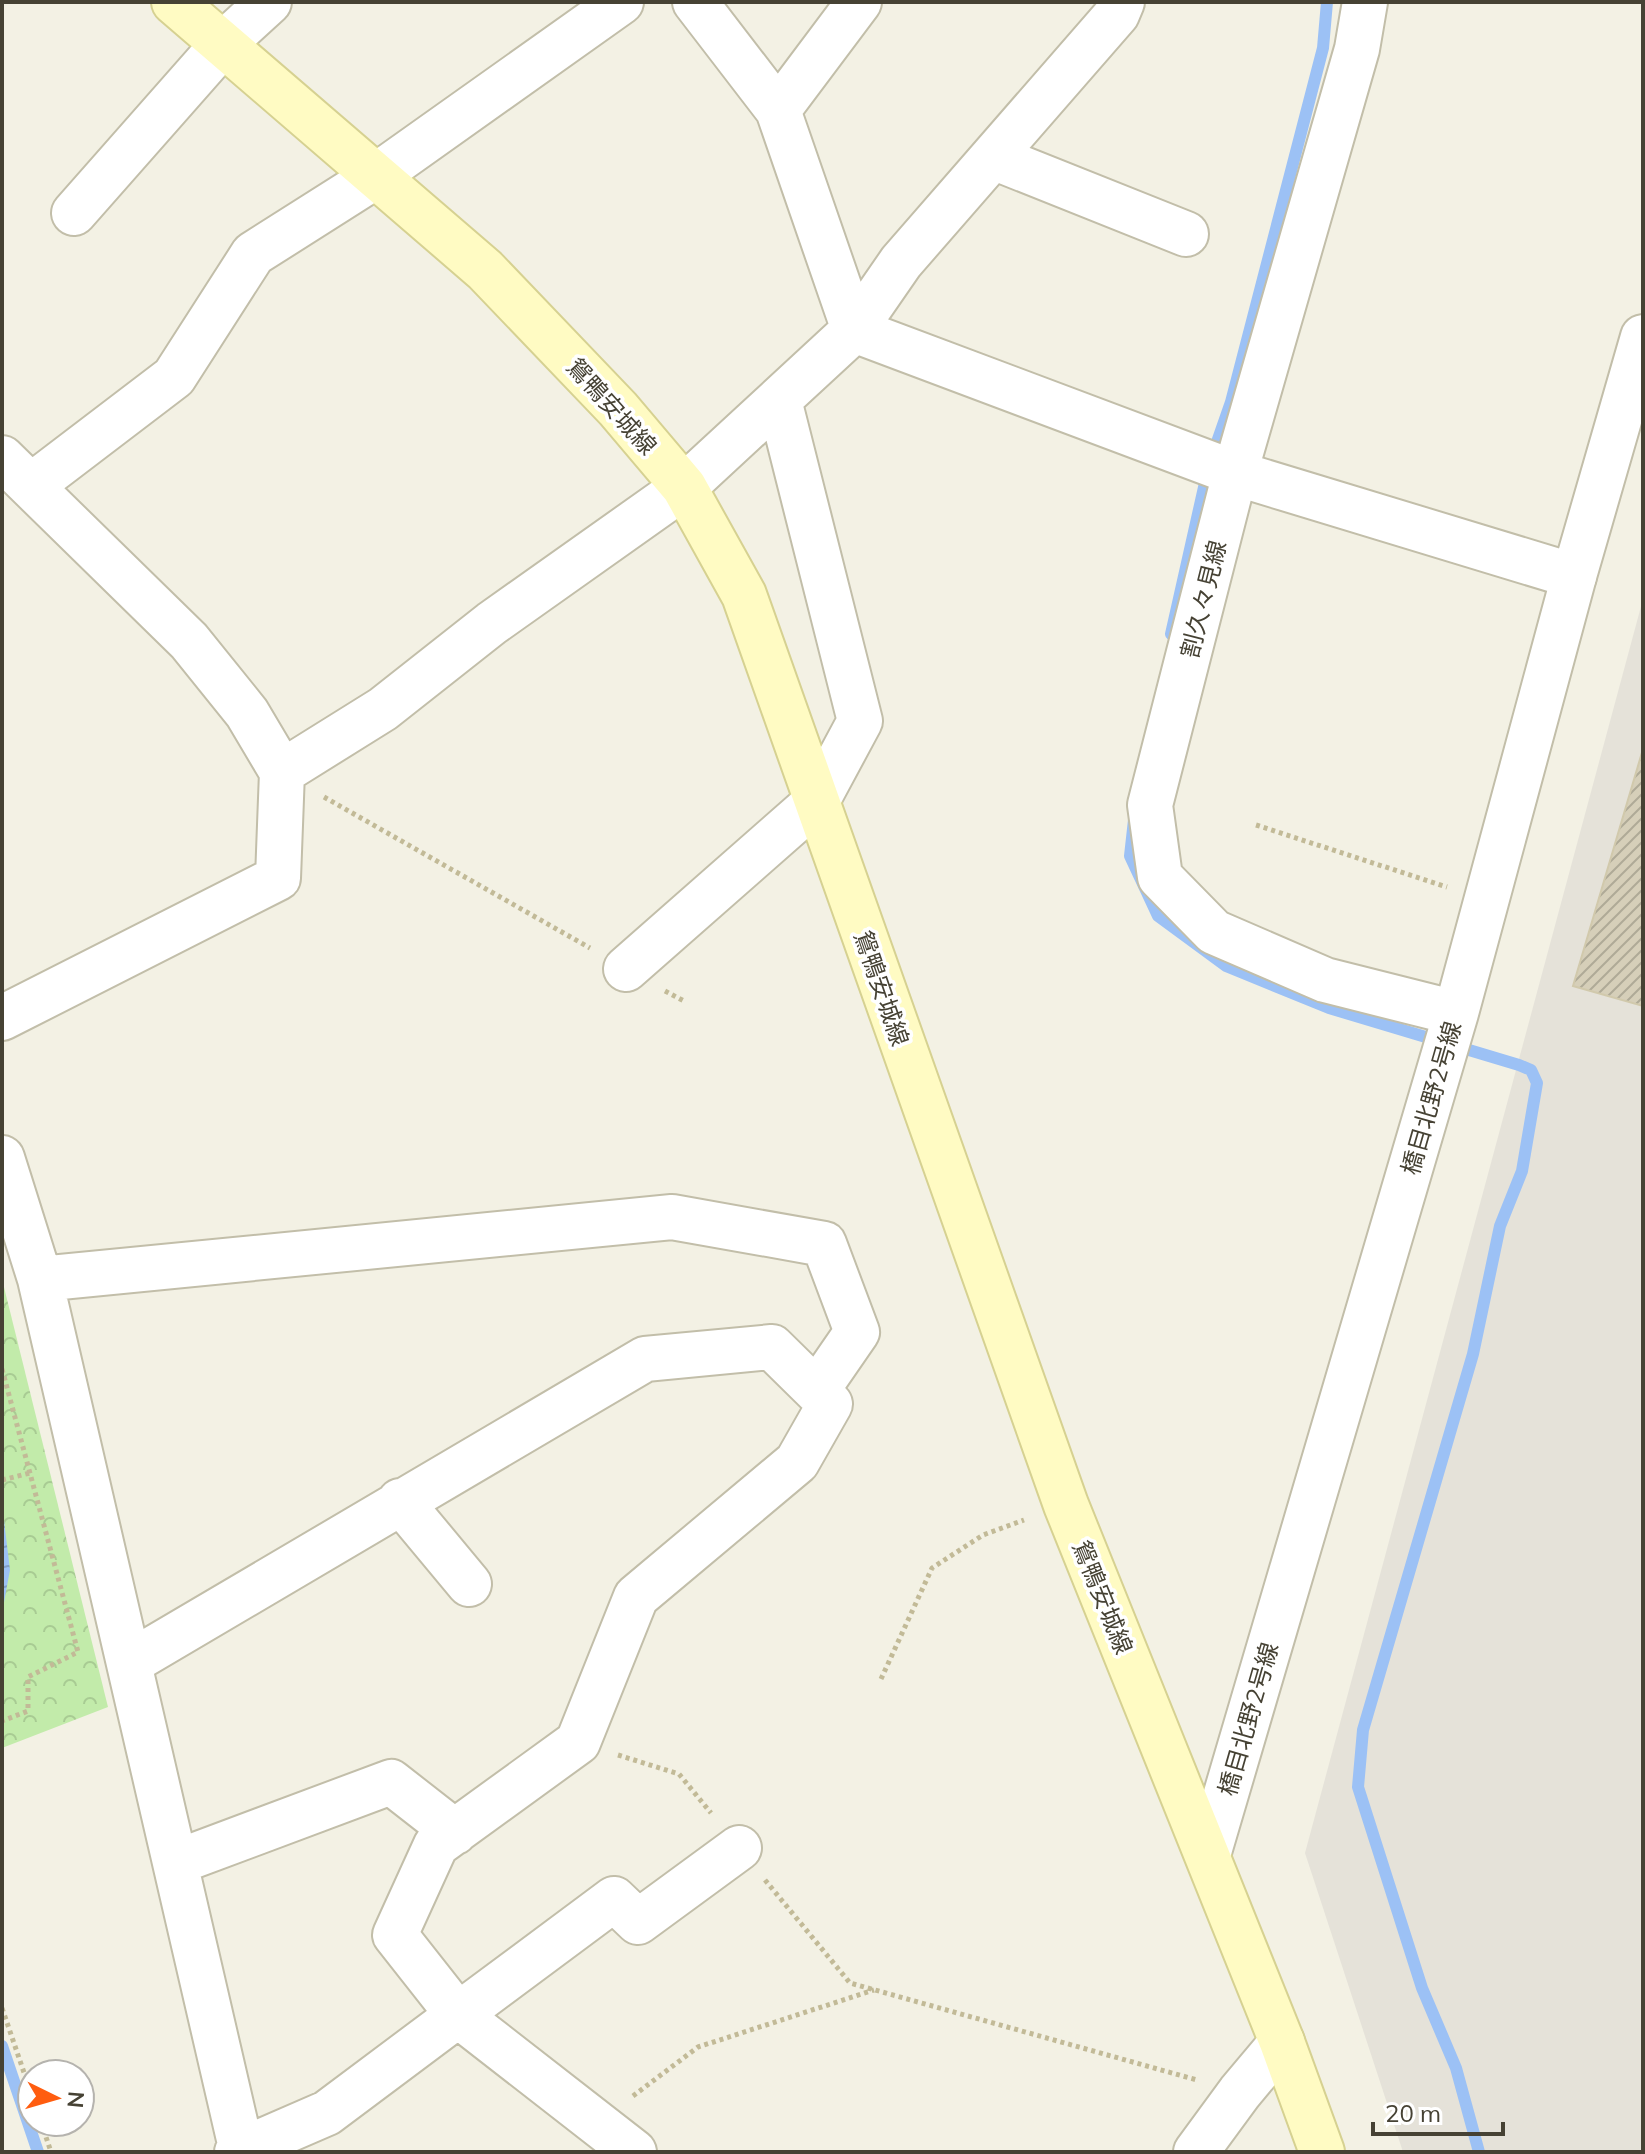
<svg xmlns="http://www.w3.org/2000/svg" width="1645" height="2154" font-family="Mulish,'Noto Sans JP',sans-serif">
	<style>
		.industrial { fill: #e5e2d9 }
		.park { fill: url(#park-crowns) }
		.water { fill: url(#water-waves) }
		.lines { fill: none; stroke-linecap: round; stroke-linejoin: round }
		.stream { stroke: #9cc1f5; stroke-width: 12 }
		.building { fill: url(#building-hatch); stroke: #d1c9ac; stroke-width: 2 }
		.minor-casing { stroke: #c2bea9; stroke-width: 48 }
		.tertiary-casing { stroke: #c2bea9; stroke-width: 48 }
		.secondary-casing { stroke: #d6d191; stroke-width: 48 }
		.path { stroke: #c2ba97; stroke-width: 5; stroke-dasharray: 4 4; stroke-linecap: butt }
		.minor { stroke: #fff; stroke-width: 44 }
		.tertiary { stroke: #fff; stroke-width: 44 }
		.secondary { stroke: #fffbc3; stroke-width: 44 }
		.labels { text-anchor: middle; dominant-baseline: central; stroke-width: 7; stroke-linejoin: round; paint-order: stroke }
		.street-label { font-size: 24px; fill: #464234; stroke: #fff }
	</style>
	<defs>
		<pattern id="park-crowns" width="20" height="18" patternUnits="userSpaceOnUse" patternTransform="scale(2)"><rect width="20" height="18" fill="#c2ebaa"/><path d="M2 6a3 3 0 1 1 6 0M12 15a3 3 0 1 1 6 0" fill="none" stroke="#a8cb93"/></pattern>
		<pattern id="water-waves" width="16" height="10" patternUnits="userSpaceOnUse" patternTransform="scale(2)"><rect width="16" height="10" fill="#9cc1f5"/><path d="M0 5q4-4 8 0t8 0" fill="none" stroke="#819ec7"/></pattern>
		<pattern id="building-hatch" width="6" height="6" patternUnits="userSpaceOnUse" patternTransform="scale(2)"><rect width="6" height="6" fill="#d6cfb9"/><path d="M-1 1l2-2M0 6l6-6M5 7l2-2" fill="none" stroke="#afaa97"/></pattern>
	</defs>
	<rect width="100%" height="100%" fill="#f3f1e4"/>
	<path class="industrial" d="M1643 599V2152H1403L1305 1853Z"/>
	<path class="park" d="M2 1279 108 1707 2 1748Z"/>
	<path class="water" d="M2 1504 10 1570 2 1613Z"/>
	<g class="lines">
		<path class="stream" d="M1171 634 1209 465 1231 402 1323 48 1327 2
			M1134 820 1130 856 1158 916 1226 966 1329 1008 1519 1065 1531 1070 1537 1083 1522 1171 1500 1226 1473 1354 1363 1730 1358 1787 1422 1988 1456 2068 1479 2152
			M2 2046 38 2152"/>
	</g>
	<path class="building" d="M1643 749V1006L1573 986Z"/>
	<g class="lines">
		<g class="minor-casing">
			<path id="minor" d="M695 2 778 110 854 330
				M778 110 859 2
				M993 157 1186 234
				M74 213 223 44 269 2
				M854 330 1235 473 1574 576
				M2 458 189 641 247 713 282 772 383 709 492 623 684 487 854 330 901 262 1117 14 1122 2
				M31 486 174 377 253 254 376 176 621 2
				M626 969 817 801 860 721 779 400
				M2 1018 278 878 282 772
				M2 1158 40 1279 242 2152
				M40 1279 672 1217 824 1244 857 1332 817 1390
				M400 1501 469 1584
				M129 1663 645 1359 772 1347 830 1404 797 1462 636 1597 578 1742 436 1845 395 1935 458 2015 614 1899 638 1922 739 1848
				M177 1862 391 1782 455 1832
				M237 2152 327 2113 458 2015 634 2152
				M1196 2152 1240 2092 1282 2042"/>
		</g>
		<g class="tertiary-casing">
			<path id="tertiary" d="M1365 2 1357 49 1235 473 1150 805 1160 877 1214 932 1325 980 1456 1013
				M1208 1855 1456 1013 1574 576 1643 337"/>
		</g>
		<g class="secondary-casing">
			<path id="secondary" d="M174 2 485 270 618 409 684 487 744 595 1066 1505 1282 2042 1322 2152"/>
		</g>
		<path class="path" d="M324 797 590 948
			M1256 825 1447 887
			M665 991 684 1001
			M2 1369 78 1652 28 1677V1711L2 1721
			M2 1480 30 1473
			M881 1679 932 1568 983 1535 1024 1520
			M618 1755 679 1774 711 1813
			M765 1880 850 1983 1197 2080
			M2 2008 32 2096
			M633 2096 698 2047 874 1990
			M41 2122 51 2152"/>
		<use href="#minor" class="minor"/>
		<use href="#tertiary" class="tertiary"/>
		<use href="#secondary" class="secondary"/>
	</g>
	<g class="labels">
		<g class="street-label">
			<text transform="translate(612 406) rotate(48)">鴛鴨安城線</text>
			<text transform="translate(1203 599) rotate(-76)">割久々見線</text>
			<text transform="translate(882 988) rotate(71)">鴛鴨安城線</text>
			<text transform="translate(1431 1098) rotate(-74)">橋目北野2号線</text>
			<text transform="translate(1103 1597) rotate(68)">鴛鴨安城線</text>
			<text transform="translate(1248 1719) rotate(-74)">橋目北野2号線</text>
		</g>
	</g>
	<rect width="1645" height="2154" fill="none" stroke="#464234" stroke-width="8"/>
	<g transform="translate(56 2098) rotate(95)"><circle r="38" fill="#ffffff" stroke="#b5b3ae" stroke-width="2"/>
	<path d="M0-6L14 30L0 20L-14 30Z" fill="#ff5d10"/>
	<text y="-12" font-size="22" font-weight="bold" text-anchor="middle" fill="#464234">N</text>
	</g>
	<path d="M1373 2122v12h130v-12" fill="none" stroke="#464234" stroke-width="4"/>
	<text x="1385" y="2122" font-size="24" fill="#464234" stroke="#ffffff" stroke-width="6" paint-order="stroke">20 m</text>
</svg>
